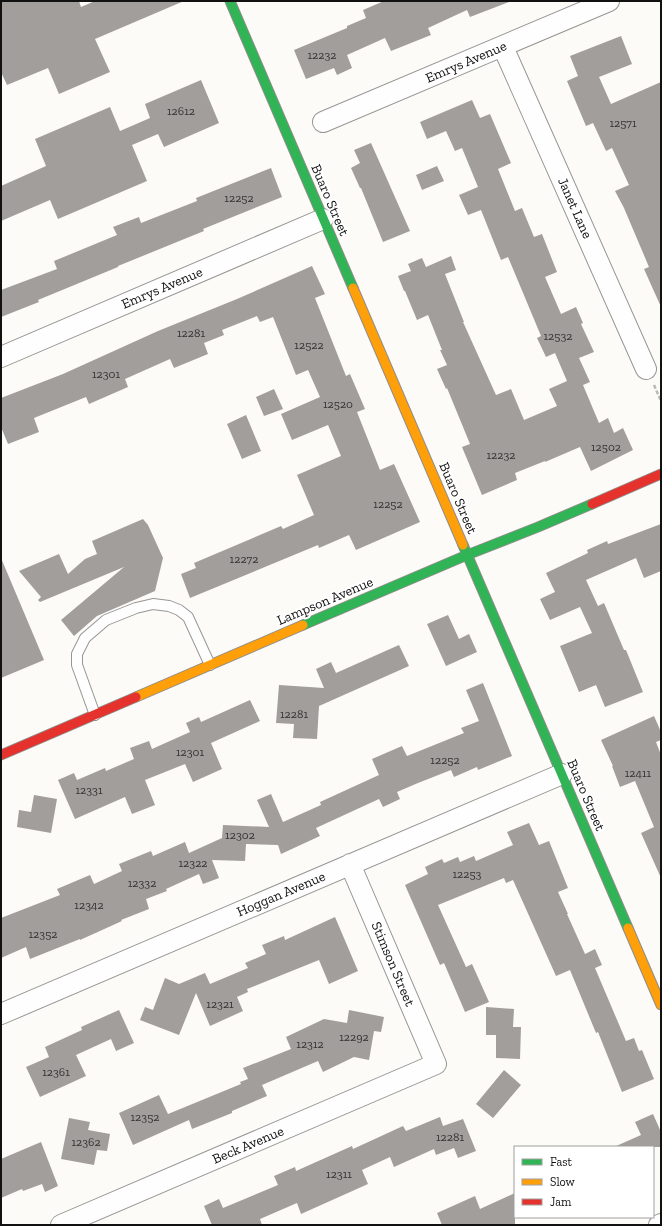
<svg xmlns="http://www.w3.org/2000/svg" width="662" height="1226" font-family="'Zilla Slab',serif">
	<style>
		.building { fill: #a19e9c }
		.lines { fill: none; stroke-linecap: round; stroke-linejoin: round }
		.lane-casing { stroke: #979695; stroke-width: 12 }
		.street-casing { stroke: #979695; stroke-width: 22 }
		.fast-casing { stroke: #8e8d8b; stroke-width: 11 }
		.slow-casing { stroke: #8e8d8b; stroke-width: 11 }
		.jam-casing { stroke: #8e8d8b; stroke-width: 11 }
		.path { stroke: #b9b9b8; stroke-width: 2.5; stroke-dasharray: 4 2; stroke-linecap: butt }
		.lane { stroke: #fffefe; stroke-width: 10 }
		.street { stroke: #fffefe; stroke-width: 20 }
		.fast { stroke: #30b455; stroke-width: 9 }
		.slow { stroke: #ff9f0a; stroke-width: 9 }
		.jam { stroke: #e5322d; stroke-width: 9 }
		.labels { text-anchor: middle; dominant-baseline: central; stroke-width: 4; stroke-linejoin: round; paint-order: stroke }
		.number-label { font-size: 12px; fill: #353434 }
		.street-label { font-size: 14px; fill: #111; stroke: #fff }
	</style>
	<rect width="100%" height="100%" fill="#fdfbf7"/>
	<path class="building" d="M1 1H79L81 7 95 1H184L95 39 110 72 59 94 48 68 7 85 1 72Z
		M384 1H508L509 2 470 17 467 10 428 28 431 35 391 51 385 38 347 55 352 68 337 75 334 68 306 79 294 50 347 28V26L366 18 363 10Z
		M621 36 632 64 599 77 611 104 661 82V307L644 269 649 267 624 208 615 191 629 185 612 148 606 151 593 123 586 126 567 81 578 76 570 56Z
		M201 80 219 123 164 147 158 134 132 145 147 181 58 219 50 200 1 221V186L46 166 35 139 110 107 120 131 150 118 145 104Z
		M472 100 480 118 490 114 511 163 498 169 515 211 522 208 534 237 542 234 557 272 545 277 561 314 576 307 583 323 581 324 594 352 579 358 590 382 583 385 599 423 608 418 614 433 623 428 633 450 591 471 580 447 545 462V461L515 473 517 480 482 495 462 447 470 444 447 388 446 389 437 369 447 365 440 350H442L428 315 417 320 405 291H404L398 276 411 271 408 264 422 258 426 267 451 256 456 270 445 274 464 322H463L496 395 511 389 524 420 557 406 549 389 567 381 555 353 546 357 537 338 541 336 508 257 501 260 481 210 468 215 459 195 478 187 462 148 455 151 446 131 427 139 420 122Z
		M371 143 410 231 383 242 361 188H360L351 168 360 163 354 150Z
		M437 166 444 181 422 190 416 175Z
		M271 168 282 197 203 229 204 231 118 266V267L38 300 39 302 1 317V290L57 269 54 261 117 235 113 227 139 217 141 223 197 201 196 198Z
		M312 266 325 294 315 298 346 376 350 374 365 409 357 412 380 470 394 464 420 522 356 550 349 535 319 548 318 545 190 598 181 574 196 568 194 563 281 526 283 529 314 515 297 475 341 456 328 425 292 440 281 414 320 397 308 370 296 375 273 317 260 322 257 316 222 330 224 335 204 343 208 354 174 368 170 359 125 379 128 387 89 404 86 397 34 418 39 432 8 444 1 427V398L63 374 158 331 237 299Z
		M274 389 283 409 264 416 256 397Z
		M246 415 261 451 242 459 227 424Z
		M143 519 148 525 163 558 155 591 97 616 74 636 61 620 124 567 40 602 38 600 41 597 19 571 59 554 68 574 85 559 97 554 92 541Z
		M661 524V571L644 578 636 558 586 580 598 606 604 603 624 650H626L643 692 605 707 596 685 579 692 560 646 592 633 580 607 550 620 540 599 555 592 546 573 588 553 587 550 607 541 608 544Z
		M1 558 44 660 1 678Z
		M448 615 459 639 469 634 477 652 446 666 427 624Z
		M399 645 409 666 319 706 317 739 293 738 294 724 276 723 279 685 324 688 316 669 331 662 336 673Z
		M483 683 512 756 478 770 477 767 454 777 451 770 418 783 397 792 400 799 383 807 379 799 316 828 320 836 281 854 278 845 246 844 245 861 212 860 219 878 203 884 199 874 166 889 167 891 146 899 149 909 121 920 122 921 80 940V939L30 959 26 947 1 958V918L60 895 57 889 90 875 94 884 122 871 119 864 151 851 153 856 185 842 189 853 222 838 223 825 269 827 257 800 271 794 283 822 321 805 320 802 379 775 372 759 402 746 407 756 464 733 461 728 479 721 466 690Z
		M250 700 260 721 211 743 222 769 193 782 185 764 145 780 155 805 132 814 125 797 75 819 58 780 74 773 77 780 105 768 106 771 134 759 130 748 149 741 152 749 190 732 186 723 199 717 201 722Z
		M654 716 661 732V740L656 742 661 755V878L641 833 654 827 635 781 620 787 612 766H613L601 740Z
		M34 795 57 799 51 833 17 827 19 810 31 812Z
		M529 823 539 845 549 841 568 888 558 892 568 914H567L585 954 595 949 602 965 595 968 626 1041 634 1038 639 1051 642 1050 654 1079 622 1092 598 1032 596 1033 570 970 556 976 513 880 506 883 504 878 438 905 466 967 472 964 489 1002 465 1012 444 963 440 965 405 885 428 874 425 867 442 859 444 863 458 857 460 862 474 856 476 861 513 845 507 832Z
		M335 917 358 971 329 984 319 960 247 989 248 992 237 997 243 1011 210 1026 196 993 179 1035 140 1020 145 1007 153 1010 165 978 179 984 205 973 210 984 248 968 245 963 266 954 262 945 284 936 285 940Z
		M486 1007 514 1009 513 1027H521L520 1059 496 1058V1035H486Z
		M119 1010 134 1043 116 1051 111 1039 76 1055 86 1076 40 1097 26 1067 49 1057 45 1047 82 1030 81 1027Z
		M349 1010 384 1017 381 1032 374 1031 369 1060 354 1057 323 1072 318 1061 262 1085 267 1096 232 1111V1113L192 1129 189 1120 133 1145 119 1113 159 1095 168 1114 241 1084 240 1082 248 1079 243 1068 291 1049 286 1037 324 1019 347 1023Z
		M504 1070 521 1085 493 1118 476 1104Z
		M653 1114 661 1132V1147H614L641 1135 635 1122Z
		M440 1117 443 1126 463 1119 476 1151 458 1158 454 1148 436 1155 434 1149 394 1167 390 1157 362 1170 368 1184 301 1214 297 1203 260 1219 262 1225H212L204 1206 219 1199 223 1208 278 1185 274 1176 295 1167 296 1171 352 1146 353 1149 403 1126 406 1131Z
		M69 1118 90 1122 88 1130 110 1134 107 1151 97 1150 94 1165 61 1159Z
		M41 1142 58 1186 45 1192 42 1184 23 1191 22 1189 1 1198V1159Z
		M515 1193V1225H442L437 1213 475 1196 480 1209Z"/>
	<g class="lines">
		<g class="lane-casing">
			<path id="lane" d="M95 715 77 665V654L85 638 106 620 136 608 153 604 169 606 179 610 188 617 210 665"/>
		</g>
		<g class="street-casing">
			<path id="street" d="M503 47 646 369
				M323 122 609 1
				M1 357 323 219
				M1 1014 562 774
				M61 1225 436 1064 350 864
				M659 1225 661 1224"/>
		</g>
		<g class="fast-casing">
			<path id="fast" d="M230 1 353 288
				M463 545 628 928
				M303 625 467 555 538 527 592 504"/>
		</g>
		<g class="slow-casing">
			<path id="slow" d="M353 288 463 545
				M136 697 303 625
				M628 928 661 1005"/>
		</g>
		<g class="jam-casing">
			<path id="jam" d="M592 504 661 474
				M1 755 136 697"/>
		</g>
		<path class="path" d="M654 385 661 401"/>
		<use href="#lane" class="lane"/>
		<use href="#street" class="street"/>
		<use href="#fast" class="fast"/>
		<use href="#slow" class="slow"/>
		<use href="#jam" class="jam"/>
	</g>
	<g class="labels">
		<g class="number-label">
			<text x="322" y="55">12232</text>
			<text x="181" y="111">12612</text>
			<text x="623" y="123">12571</text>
			<text x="239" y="198">12252</text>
			<text x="191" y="333">12281</text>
			<text x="558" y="336">12532</text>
			<text x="309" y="345">12522</text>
			<text x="106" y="374">12301</text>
			<text x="338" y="404">12520</text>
			<text x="606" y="447">12502</text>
			<text x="501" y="455">12232</text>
			<text x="388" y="504">12252</text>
			<text x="244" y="559">12272</text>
			<text x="294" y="714">12281</text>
			<text x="190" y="752">12301</text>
			<text x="445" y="760">12252</text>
			<text x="638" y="773">12411</text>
			<text x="89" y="790">12331</text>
			<text x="240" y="835">12302</text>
			<text x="193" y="863">12322</text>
			<text x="467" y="874">12253</text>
			<text x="142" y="883">12332</text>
			<text x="89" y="905">12342</text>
			<text x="43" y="934">12352</text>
			<text x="220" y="1004">12321</text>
			<text x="354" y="1037">12292</text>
			<text x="310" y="1044">12312</text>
			<text x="56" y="1072">12361</text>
			<text x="145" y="1117">12352</text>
			<text x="450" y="1137">12281</text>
			<text x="86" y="1142">12362</text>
			<text x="339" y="1174">12311</text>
		</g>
		<g class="street-label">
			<text transform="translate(466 62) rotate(-23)">Emrys Avenue</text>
			<text transform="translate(330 200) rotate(67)">Buaro Street</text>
			<text transform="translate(575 208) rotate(66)">Janet Lane</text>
			<text transform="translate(162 288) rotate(-23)">Emrys Avenue</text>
			<text transform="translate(458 498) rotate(67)">Buaro Street</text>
			<text transform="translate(325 601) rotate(-23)">Lampson Avenue</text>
			<text transform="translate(586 795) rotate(67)">Buaro Street</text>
			<text transform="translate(281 894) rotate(-23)">Hoggan Avenue</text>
			<text transform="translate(393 964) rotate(67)">Stimson Street</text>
			<text transform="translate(248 1145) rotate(-23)">Beck Avenue</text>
		</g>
	</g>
	<rect width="662" height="1226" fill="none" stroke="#111111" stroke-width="4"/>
	<rect x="514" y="1146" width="140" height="72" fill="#ffffff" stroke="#a0a0a0"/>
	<rect x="522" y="1159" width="20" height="6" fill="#30b455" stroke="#a0a0a0"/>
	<text x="550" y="1166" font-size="12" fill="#111111">Fast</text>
	<rect x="522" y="1179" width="20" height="6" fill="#ff9f0a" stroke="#a0a0a0"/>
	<text x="550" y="1186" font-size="12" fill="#111111">Slow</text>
	<rect x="522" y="1199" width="20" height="6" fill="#e5322d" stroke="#a0a0a0"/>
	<text x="550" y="1206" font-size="12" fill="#111111">Jam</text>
</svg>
